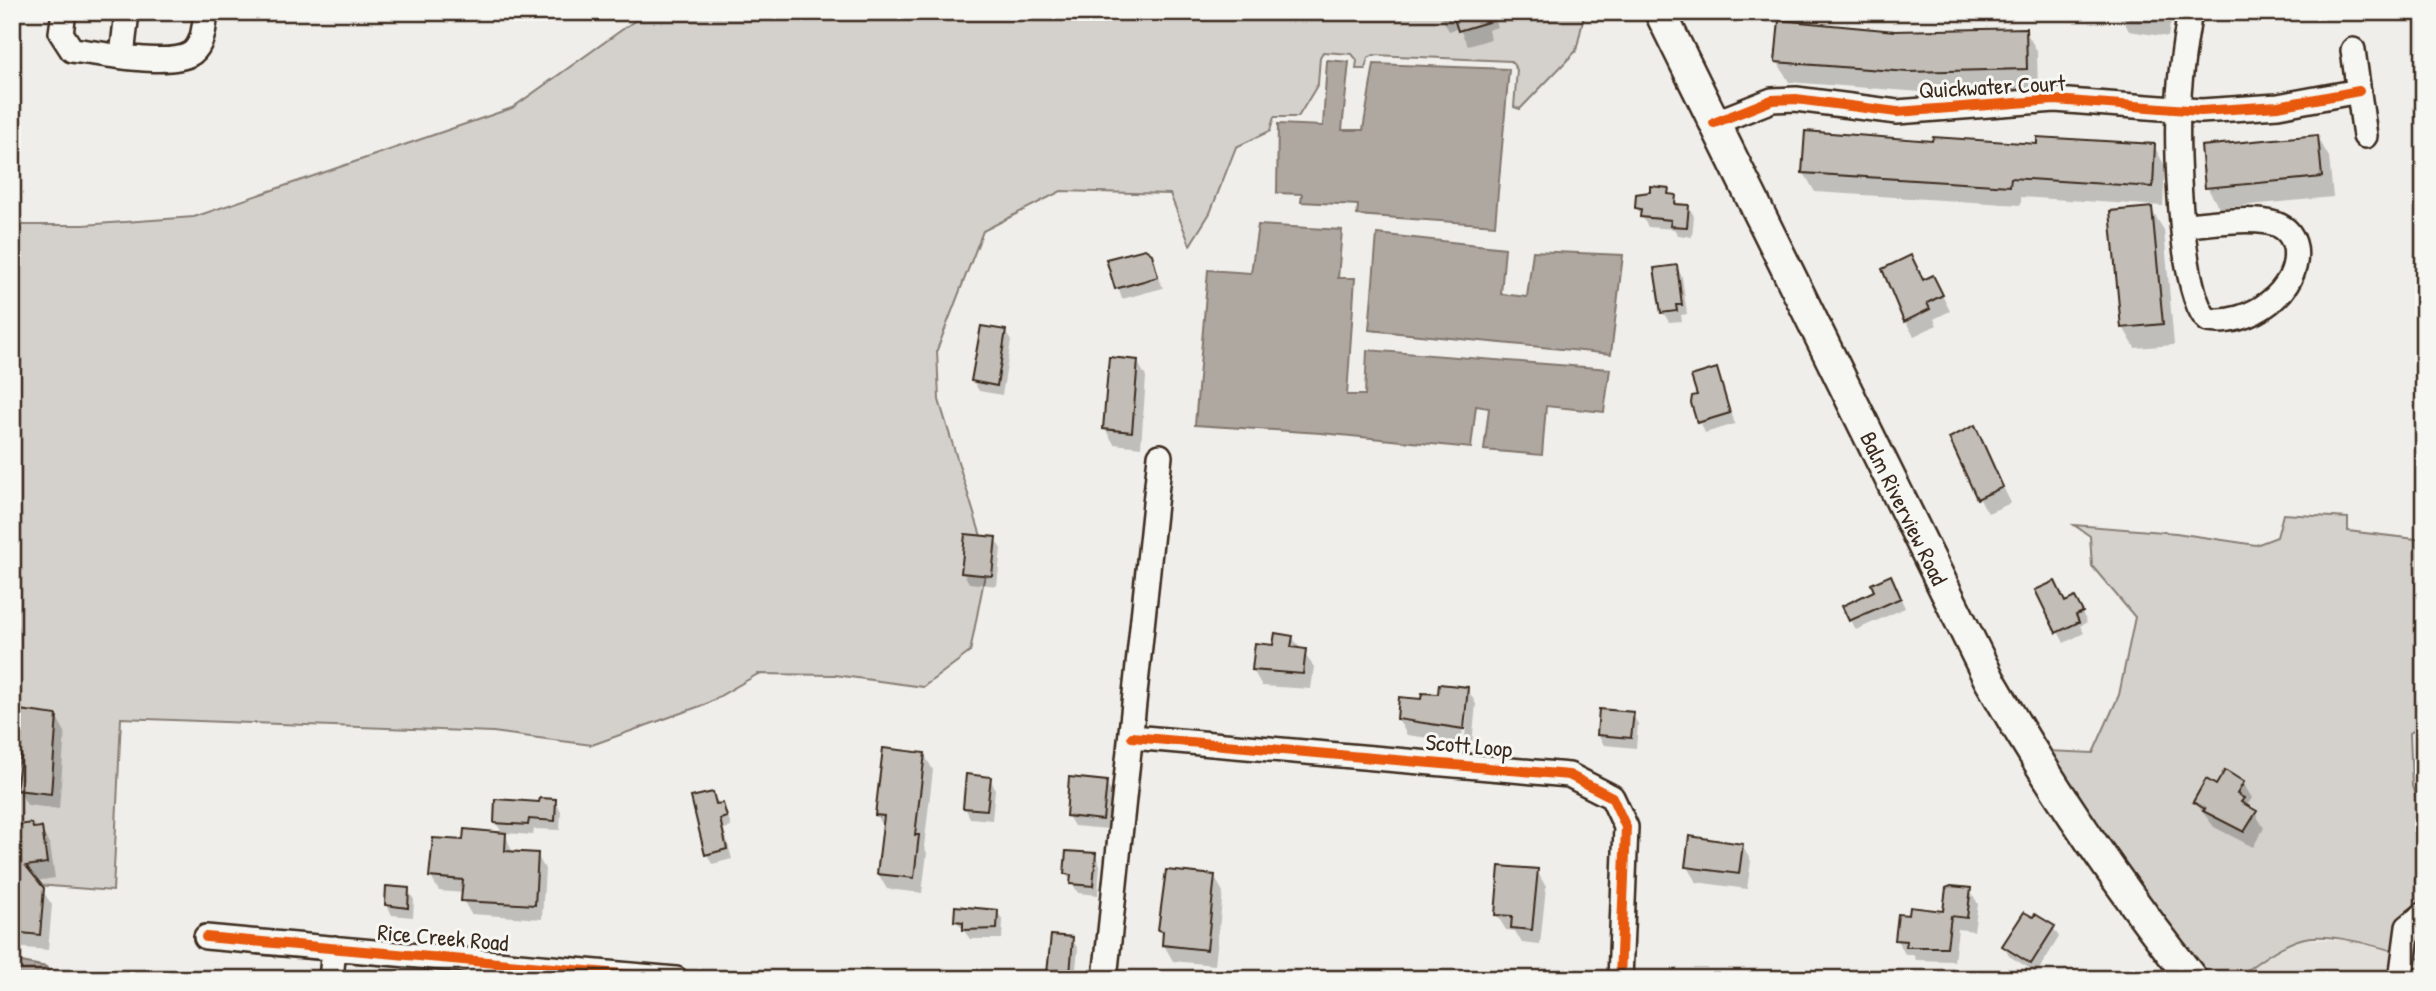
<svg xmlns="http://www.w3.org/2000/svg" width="2436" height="991" font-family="'Patrick Hand',sans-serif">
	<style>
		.built { fill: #e2dfdb }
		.green { fill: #d4d1cc; stroke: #887e75; stroke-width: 2 }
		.water { fill: #afa8a1; stroke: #81766d; stroke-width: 2 }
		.shadow { fill: #0003; fill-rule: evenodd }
		.building { fill: #c2bdb7; stroke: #3b2a1e; stroke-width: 2 }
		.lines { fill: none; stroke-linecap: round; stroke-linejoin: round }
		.minor-casing { stroke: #3b2a1e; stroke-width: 28 }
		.major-casing { stroke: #3b2a1e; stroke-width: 35 }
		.minor { stroke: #f6f6f2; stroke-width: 23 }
		.major { stroke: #f6f6f2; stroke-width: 30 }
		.cycleway-casing { stroke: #f6f6f2; stroke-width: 15 }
		.cycleway { stroke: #e8590c; stroke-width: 10 }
		.labels { text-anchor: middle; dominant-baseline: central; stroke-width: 6; stroke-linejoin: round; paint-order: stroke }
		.street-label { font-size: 23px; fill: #3b2a1e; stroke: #f6f6f2 }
	</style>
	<rect width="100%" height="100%" fill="#efeeea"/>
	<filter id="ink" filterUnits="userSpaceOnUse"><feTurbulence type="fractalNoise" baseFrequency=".0143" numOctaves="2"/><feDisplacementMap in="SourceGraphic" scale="14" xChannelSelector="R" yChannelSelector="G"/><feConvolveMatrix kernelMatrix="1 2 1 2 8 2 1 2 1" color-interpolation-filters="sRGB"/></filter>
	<g filter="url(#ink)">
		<path class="built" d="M2302 939 2348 940 2424 960V979H2236L2254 963Z"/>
		<path class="green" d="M647 12H1585L1576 51 1520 109 1514 107 1517 70 1511 61 1374 55 1368 58 1365 69H1356L1357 60 1352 54 1323 52 1320 57 1318 84 1298 117H1274L1270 131 1236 147 1210 213 1190 245 1170 194 1061 191 983 231 937 350 939 400 988 559 970 652 923 687 835 675 758 674 706 704 592 745 493 732 121 718 113 891 12 883V225H83L194 217 512 108Z
			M2283 514 2348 518V531L2424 540V724L2410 733 2412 786 2424 821 2415 881 2424 882V960C2392 951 2332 930 2301 939 2278 946 2254 964 2236 979H2205L2136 892 2049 751 2093 753 2119 695 2135 617 2092 566 2090 536 2074 525 2176 533 2256 545 2277 537Z"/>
		<path class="water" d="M1327 60 1349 62 1342 130H1363L1374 64 1509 69 1495 225 1357 215 1358 205 1301 202 1302 194 1277 193 1278 124 1323 126Z
			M1258 225 1342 230 1338 278H1355L1347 395H1365L1367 350 1610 369 1604 412 1546 406 1542 455 1484 450 1489 408 1476 406 1471 448 1321 433 1195 425 1208 270 1251 273Z
			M1377 234 1505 248 1501 294 1527 297 1533 251 1623 255 1611 354 1369 330Z
			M12 960 46 967 55 979H12Z"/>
		<path class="shadow" d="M1439 12H1493L1497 27 1488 30 1491 39 1468 46 1459 28 1449 31Z
			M2119 12H2172L2168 37 2129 31Z
			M2025 30 2037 51 2038 90 1921 92 1789 82 1777 61 1895 33Z
			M2317 136 2329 157 2333 197 2219 208 2207 187Z
			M1934 143 2154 146 2165 166 2163 206 2021 197V205L1815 192 1804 173Z
			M1667 190 1680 206H1688L1694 216 1692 237 1678 235 1674 229 1648 227 1637 208 1651 194Z
			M2151 209 2164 230 2174 345 2135 348 2123 327Z
			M1150 255 1163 288 1122 299 1109 260Z
			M1677 267 1682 277 1687 314 1681 315 1682 321 1669 322 1663 312Z
			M1923 282 1941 293 1950 311 1934 319 1937 325 1914 336 1905 321Z
			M1005 331 1011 341 1002 395 979 391 973 381Z
			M1137 361 1146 377 1141 447 1114 444 1105 429Z
			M1716 370 1735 424 1705 433 1693 403Z
			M1974 428 2011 503 1988 513 1979 498Z
			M995 539 1001 549 997 586 969 583 963 572Z
			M1896 587 1905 608 1856 630 1851 620Z
			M2037 591 2080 609 2087 622 2080 626 2084 633 2064 643Z
			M1292 637 1314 667 1311 689 1262 686 1253 670 1275 647Z
			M1467 688 1476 704 1472 744 1407 735 1398 719 1423 701ZM1465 701H1468L1465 738 1462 737Z
			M12 693H16L24 713 56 716 65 732 59 809 27 805 18 789 21 770 12 762Z
			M1632 713 1638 724 1636 748 1604 745 1598 735Z
			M924 754 933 770 924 847 927 853 922 893 887 889 878 874 884 828 877 815Z
			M990 778 995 789 992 820 970 818 965 807Z
			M1105 782 1111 792 1108 829 1074 826 1068 816Z
			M2243 783 2252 798 2246 807 2255 813 2264 828 2253 847 2214 827 2195 802 2217 788Z
			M712 794 728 815 731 827 724 829 732 859 712 864 707 854Z
			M497 801H555L561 811 560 830 534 829 533 835 505 833 513 854 537 855 545 869 542 919 471 914 463 900 464 893 439 891 431 877 465 842 503 834 496 823Z
			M12 828 41 829 50 845 55 878 36 881 52 905 48 950 12 947Z
			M1742 845 1751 861 1747 889 1696 882 1687 867Z
			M1095 855 1100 865 1098 895 1078 893 1066 873Z
			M1537 871 1546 887 1540 945 1522 943 1515 931 1506 930 1497 915Z
			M1214 876 1223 892 1215 965 1173 961 1164 945V937L1160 930Z
			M408 890 414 900 413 917 392 915 387 905Z
			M1970 890 1978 904 1974 931 1958 929 1954 961 1916 960 1913 954H1905L1897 940 1944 913Z
			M997 911 1003 921 1002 939H970L956 920Z
			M2053 927 2059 937 2037 973 2009 956 2004 946Z
			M1072 939 1078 949 1075 979H1053L1049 972Z
			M2318 970 2332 979H2312Z"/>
		<path class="building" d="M1452 12H1508V16L1458 31Z
			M1779 20 1895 31 2026 28 2027 69 1908 72 1775 62Z
			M1805 131 1932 141 1933 137 2037 144V137L2155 144 2153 187 2011 178 2010 186 1802 173Z
			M2318 135 2322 177 2205 188 2201 146Z
			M1650 186 1669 188 1668 194 1676 195 1675 204 1689 205 1687 227 1670 226 1671 220 1640 217 1641 209 1635 208 1636 194 1650 192Z
			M2152 207 2163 324 2121 328 2110 211Z
			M1145 249 1152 254 1158 277 1115 289 1106 259Z
			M1911 255 1923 280 1933 275 1943 295 1927 303 1930 309 1904 322 1882 269Z
			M1677 265 1682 305H1676L1677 311 1661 313 1654 268Z
			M981 326 1006 330 997 386 971 381Z
			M1109 357 1138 360 1132 432 1103 429Z
			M1717 368 1730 413 1697 423 1691 403 1692 396 1697 395 1691 376Z
			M1975 425 2003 487 1977 499 1949 438Z
			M965 534 996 537 992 576 961 573Z
			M1891 575 1901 598 1849 621 1842 606 1874 591 1871 584Z
			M2055 581 2065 602 2075 597 2083 612 2076 615 2079 622 2056 633 2035 590Z
			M1275 633 1293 636 1291 647 1306 649 1303 674 1252 670 1255 643 1273 645Z
			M1439 684 1468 687 1464 729 1397 719 1399 697 1421 699 1422 693 1438 694Z
			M12 709 57 715 51 794 16 790 21 755 12 754Z
			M1599 709 1634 712 1631 738 1597 735Z
			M883 748 925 753 915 835H919L914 878 877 874 884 816 875 815Z
			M2225 770 2244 782 2237 794 2244 798 2241 802 2257 811 2244 832 2203 811 2205 809 2193 802 2206 779 2216 785Z
			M966 774 991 777 987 810 963 808Z
			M1069 777 1107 781 1103 820 1066 816Z
			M713 792 716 804 723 803 727 817 720 819 727 849 705 855 691 797Z
			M540 798 556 799 555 821 529 819 528 825 494 823 495 799 539 802Z
			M32 823 33 828 42 827 47 863 26 866 44 888 40 935 12 932V826Z
			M464 829 506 833 505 851 538 853 535 905 461 901 463 880 429 877 433 838 463 840Z
			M1689 836 1743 844 1739 874 1685 867Z
			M1066 851 1096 853 1093 886 1070 884 1071 875 1064 874Z
			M1499 866 1538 869 1532 930 1511 928 1512 916 1495 915Z
			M1166 870 1215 875 1207 950 1162 945 1163 931 1158 930Z
			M386 886 409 888 408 908 385 905Z
			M1951 886 1971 888 1967 918 1951 916 1947 947H1906L1907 941 1895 940 1898 914 1909 915 1910 907 1943 911 1946 888Z
			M955 906 998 910 997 929 963 930V922L954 921Z
			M2024 912 2033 917 2035 914 2055 926 2031 964 2002 946Z
			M1051 935 1073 937 1070 975 1047 973Z"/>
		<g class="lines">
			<g class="minor-casing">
				<path id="minor" d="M64 12 61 33 72 50C100 53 171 68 192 53 204 43 204 26 206 12
					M2353 50 2365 136
					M122 56 127 12
					M1714 123 1772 100 1796 99 1897 112 2055 100 2201 111 2278 106 2359 91
					M2183 225C2208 224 2259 215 2280 226 2288 230 2293 238 2295 247 2302 291 2248 327 2208 320 2181 299 2176 151 2178 114 2179 80 2184 46 2190 12
					M1132 737 1569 775 1612 797 1626 827 1620 979
					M206 937 676 979
					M331 979 334 948
					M1105 979 1160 456
					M2401 979 2408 927 2424 914"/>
			</g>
			<g class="major-casing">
				<g id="major">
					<path id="s1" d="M1660 12 1989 679C2049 784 2117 884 2192 979"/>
				</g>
			</g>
			<use href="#minor" class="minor"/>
			<use href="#major" class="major"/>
			<g class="cycleway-casing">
				<path id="cycleway" d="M1714 123 1772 100 1796 99 1897 112 2055 100 2201 111 2278 106 2359 91
					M1132 737 1569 775 1612 797 1626 827 1620 979
					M206 937 676 979"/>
			</g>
			<use href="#cycleway" class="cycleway"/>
		</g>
	</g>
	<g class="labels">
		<g class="street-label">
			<text transform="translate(1992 86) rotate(-3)">Quickwater Court</text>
			<text stroke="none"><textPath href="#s1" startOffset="553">Balm Riverview Road</textPath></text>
			<text transform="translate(1469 745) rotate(5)">Scott Loop</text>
			<text transform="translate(443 937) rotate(5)">Rice Creek Road</text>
		</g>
	</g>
	<rect width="2436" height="991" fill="none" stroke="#f6f6f2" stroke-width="42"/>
	<rect x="21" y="21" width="2394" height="949" fill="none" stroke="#3b2a1e" stroke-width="2.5" filter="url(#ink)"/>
</svg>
